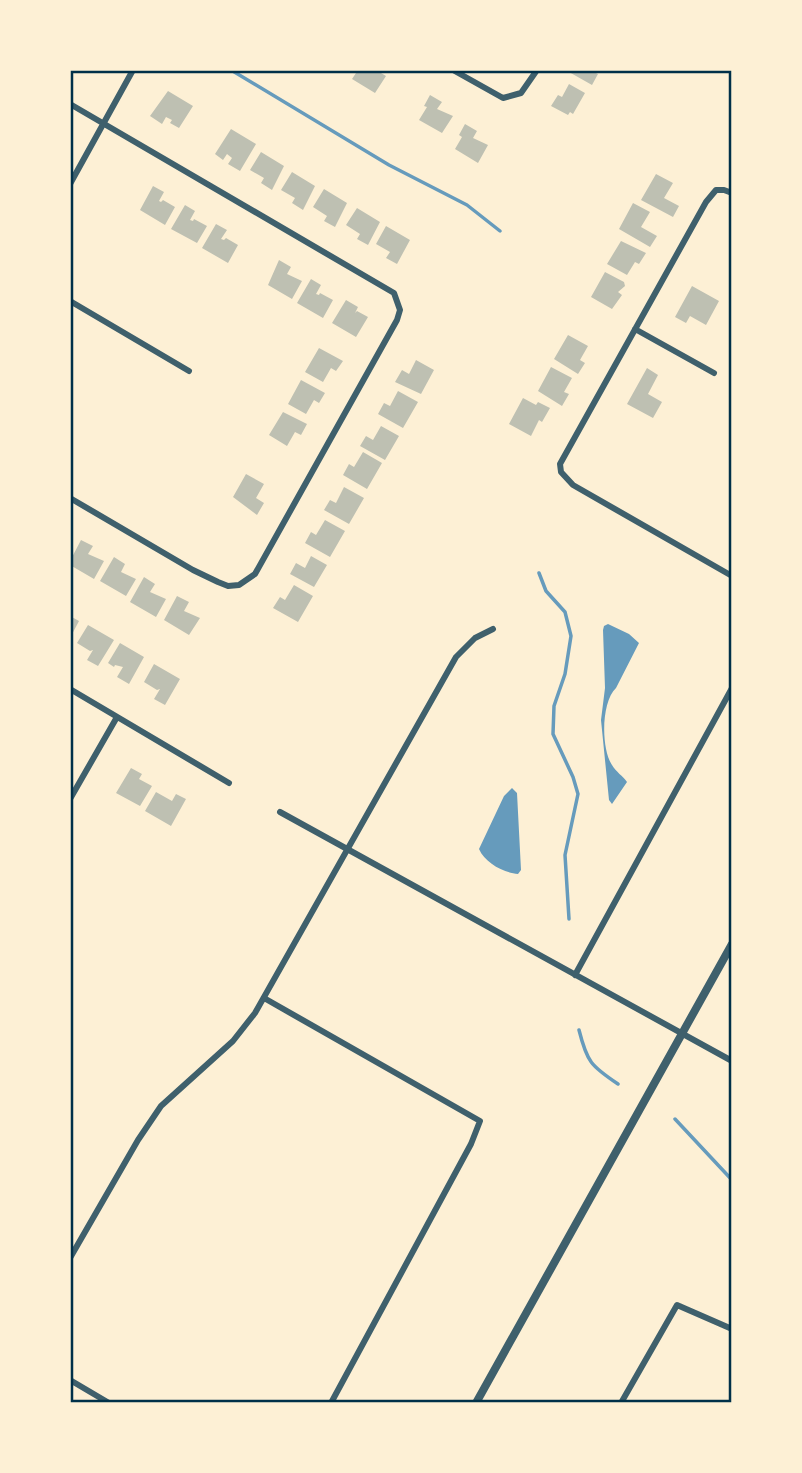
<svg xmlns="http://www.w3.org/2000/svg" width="802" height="1473" font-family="'Fira Sans Condensed',sans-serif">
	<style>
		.water { fill: #669bbc }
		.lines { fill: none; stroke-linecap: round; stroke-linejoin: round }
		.stream { stroke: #669bbc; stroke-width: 3.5 }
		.building { fill: #bec0b2 }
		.minor { stroke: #3f606c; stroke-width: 6 }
		.tertiary { stroke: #3f606c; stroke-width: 8 }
		.neatline { fill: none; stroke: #003049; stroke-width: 2.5 }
	</style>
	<rect width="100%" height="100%" fill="#fdf0d5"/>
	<path class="water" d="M608 624 629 634 639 643 616 688C601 702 601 749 612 765 616 772 623 776 627 782L612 804 609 800 601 720 605 688 603 630 604 626Z
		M512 788 517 793 521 870 518 874C504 873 485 863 479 849L504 796Z"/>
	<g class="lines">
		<path class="stream" d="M231 70 389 165 467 205 500 231
			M539 573 546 591 565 612 571 636 565 674 554 706 553 734 573 777 578 794 565 855 569 919
			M579 1030C587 1062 591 1066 618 1084
			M675 1119 732 1180"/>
	</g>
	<path class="building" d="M358 70H376L386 76 375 93 352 79Z
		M570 70H595L594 72 598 74 592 85 569 72Z
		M569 84 585 93 573 114 570 112 568 115 551 106 558 95 562 97Z
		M168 91 193 106 179 128 170 123 172 120 166 117 162 124 150 116Z
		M430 95 442 102 437 109 453 116 442 133 419 120 427 107 424 106Z
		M465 124 477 131 473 138 488 145 478 163 455 149 462 137 459 135Z
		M231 129 256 144 240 171 228 164 232 158 227 154 223 160 215 154Z
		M261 152 284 166 272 190 261 183 264 178 250 170Z
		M292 172 315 186 303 210 292 203 295 198 281 190Z
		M656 174 673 183 664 198 679 206 673 217 641 200Z
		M153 186 164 192 159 201 161 202 163 200 175 207 165 225 140 210Z
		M324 189 347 203 335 227 324 221 327 216 313 207Z
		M633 203 650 212 641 227 657 236 650 247 619 229Z
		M185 205 195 211 190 220 193 221 194 219 207 226 197 243 171 229Z
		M357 208 380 222 368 245 357 239 360 234 346 225Z
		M216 224 227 230 221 239 224 240 226 238 238 245 228 263 202 248Z
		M386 226 410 240 397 264 386 258 390 252 376 244Z
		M621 241 646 253 639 264 635 262 627 275 607 264Z
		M279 260 291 267 287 274 302 281 292 299 268 285Z
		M605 272 624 282 625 286 618 292 622 295 612 309 591 297Z
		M311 279 321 285 316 294 319 295 320 293 333 300 323 318 297 303Z
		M692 286 719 301 706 325 690 316 686 323 675 317Z
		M346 300 358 307 355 313 357 311 368 317 356 337 332 323Z
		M568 335 588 346 580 360 585 363 578 374 554 359Z
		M319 348 343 361 336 371 331 368 323 382 305 372Z
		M416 360 434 370 421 394 395 382 402 370 409 374Z
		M551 367 572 378 564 392 569 394 562 406 538 391Z
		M647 368 658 375 648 394 662 402 653 418 627 404Z
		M301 380 325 393 319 403 314 400 306 414 288 404Z
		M398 391 418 402 403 428 378 414 384 403 390 406Z
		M523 398 536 405 538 402 550 408 542 422 539 420 531 436 509 424Z
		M283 412 307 424 301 435 295 432 287 446 269 435Z
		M381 426 399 436 385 460 360 446 366 436 373 440Z
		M363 452 382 463 367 489 343 475 349 464 354 467Z
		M246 474 264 484 256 498 264 503 257 515 233 497Z
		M344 487 364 498 349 524 324 510 330 500 336 503Z
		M325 520 345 531 330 557 305 543 311 532 316 535Z
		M81 540 93 546 88 554 104 561 94 579 70 565V561Z
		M311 556 327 565 314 587 290 574 296 563 305 568Z
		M114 557 125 564 121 572 136 579 126 596 100 581Z
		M144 577 155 584 150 592 166 599 156 617 130 602Z
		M294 585 313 596 298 622 273 608 280 597 285 600Z
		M177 596 189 602 184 611 200 618 189 635 164 620Z
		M70 616 79 621 70 638Z
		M88 625 114 640 98 666 87 660 93 650 90 651 77 643Z
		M120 643 144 657 129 684 117 677 123 667 115 665 114 667 108 663Z
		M154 664 180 679 165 705 154 699 160 689 157 690 144 682Z
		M131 768 142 774 139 779 152 786 140 806 116 793Z
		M156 792 172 801 176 794 186 799 171 826 145 811Z"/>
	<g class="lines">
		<path class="minor" d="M453 70 503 98 521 93 537 70
			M70 104 394 293 400 310 397 320 255 574 239 585 228 586 218 582 193 570 70 498
			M70 184 133 70
			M732 193 724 190H716L706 202 560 464 561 472 573 485 732 576
			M70 301 189 371
			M635 329 714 373
			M70 689 229 783
			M70 799 117 717
			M280 812 732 1061
			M575 975 732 688
			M264 998 480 1121 471 1144 331 1403
			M70 1258 138 1140 161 1106 233 1041 255 1013 456 657 475 638 493 629
			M70 1380 109 1403
			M621 1403 677 1305 732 1329"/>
		<path class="tertiary" d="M476 1403 732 944"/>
	</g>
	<rect width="802" height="1473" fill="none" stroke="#fdf0d5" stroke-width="144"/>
	<rect x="72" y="72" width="658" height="1329" class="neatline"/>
</svg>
